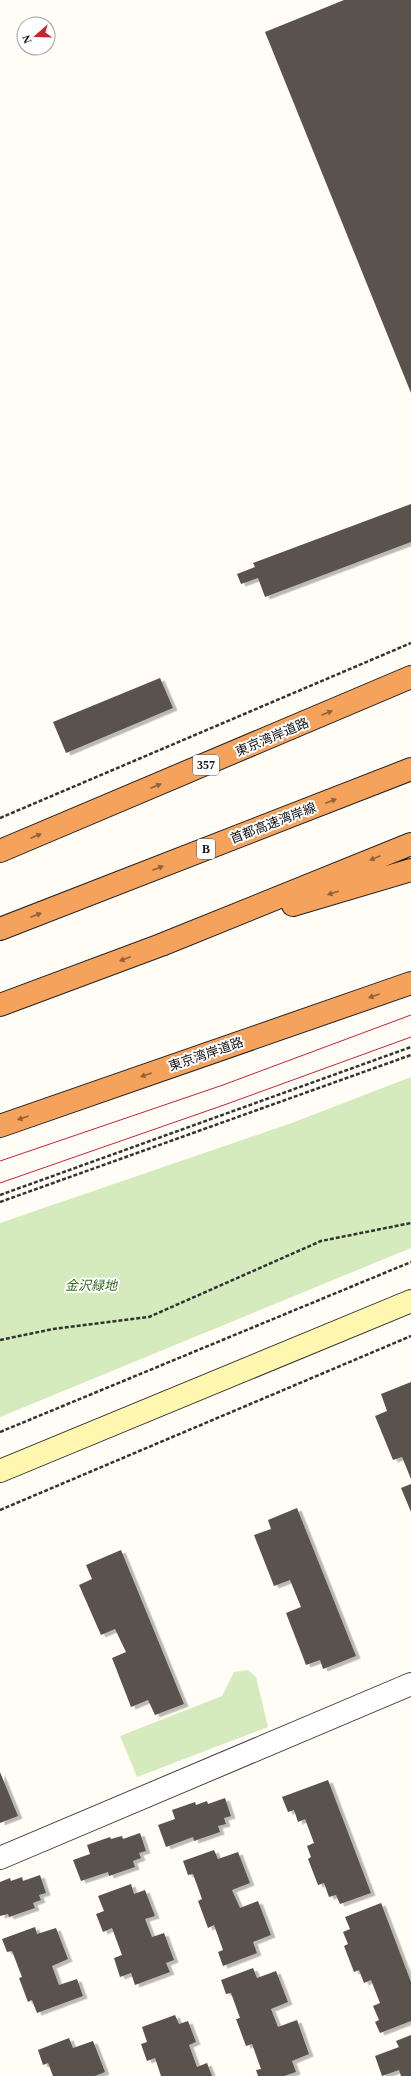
<svg xmlns="http://www.w3.org/2000/svg" width="411" height="2076" font-family="'Times New Roman','Noto Sans JP',serif">
	<style>
		.green { fill: #d5ebbd }
		.building { fill: #5a524d; filter: url(#shadow) }
		.lines { fill: none; stroke-linecap: round; stroke-linejoin: round }
		.street-casing { stroke: #444; stroke-width: 24 }
		.secondary-casing { stroke: #333; stroke-width: 24 }
		.highway-casing { stroke: #222; stroke-width: 24 }
		.path { stroke: #333; stroke-width: 2.5; stroke-dasharray: 4 2; stroke-linecap: butt }
		.street { stroke: #fff; stroke-width: 22 }
		.secondary { stroke: #fff6b0; stroke-width: 22 }
		.highway { stroke: #f5a25d; stroke-width: 22 }
		.tram { stroke: #c4262e; stroke-width: 1 }
		.oneway { fill: #8e613b }
		.labels { text-anchor: middle; dominant-baseline: central; stroke-width: 4; stroke-linejoin: round; paint-order: stroke }
		.shield { fill: #fff; stroke: #585858; stroke-width: 1 }
		.shield-label { font-size: 12px; font-weight: bold; fill: #111 }
		.street-label { font-size: 13px; fill: #111; stroke: #fff }
		.park-label { font-size: 13px; font-style: italic; fill: #2f6b1f; stroke: #fff }
	</style>
	<defs>
		<filter id="shadow"><feDropShadow dx="4.5" dy="2.5" stdDeviation="0" flood-color="#0004"/></filter>
	</defs>
	<rect width="100%" height="100%" fill="#fffdf5"/>
	<path class="green" d="M411 1077V1248L0 1417V1223L289 1124Z
		M248 1670 256 1677 268 1727 137 1777 120 1736 222 1696 234 1672Z"/>
	<path class="building" d="M344 0H411V393L265 32Z
		M411 504V542L265 597 258 578 241 584 237 574 255 567 253 563Z
		M160 678 173 708 66 753 53 722Z
		M411 1382V1479L402 1457 393 1460 375 1416 387 1411 381 1394Z
		M411 1484V1512L401 1488Z
		M297 1508 356 1656 323 1669 320 1660 306 1665 286 1613 301 1607 290 1580 274 1586 254 1535 271 1529 268 1520Z
		M121 1550 184 1704 155 1715 148 1700 131 1707 112 1658 126 1652 115 1629 101 1635 79 1585 92 1579 86 1565Z
		M0 1772 18 1816 0 1823Z
		M328 1780 371 1893 340 1904 336 1895 329 1897 324 1883 318 1885 308 1859 311 1857 307 1846 314 1843 305 1819 298 1822 294 1810 288 1812 282 1797Z
		M225 1798 231 1816 224 1818 226 1824 218 1826 220 1832 194 1841 193 1837 166 1847 158 1825 175 1819 172 1810 195 1802 196 1805 207 1801 208 1804Z
		M140 1833 146 1851 139 1853 141 1858 133 1861 135 1867 109 1876 108 1872 81 1881 73 1860 90 1854 87 1845 110 1837 111 1839 122 1836 123 1839Z
		M214 1850 218 1859 238 1852 250 1883 232 1890 240 1908 258 1901 271 1935 253 1942 257 1953 223 1966 218 1952 223 1950 214 1925 208 1928 198 1901 202 1899 193 1874 188 1875 183 1861Z
		M40 1875 46 1893 39 1895 41 1900 33 1903 35 1908 9 1917 8 1914 0 1916V1882L10 1878 11 1881 22 1877 23 1881Z
		M131 1884 134 1894 145 1890 155 1916 145 1919 152 1937 164 1933 174 1960 166 1963 170 1972 135 1985 131 1973 120 1977 114 1958 122 1955 112 1928 103 1932 96 1914 104 1911 98 1896Z
		M381 1903 411 1982V2021L380 2033 375 2022 379 2020 373 2006 380 2003 371 1980 364 1983 359 1970 354 1972 344 1946 348 1944 343 1932 350 1929 345 1917Z
		M35 1927 37 1934 56 1928 68 1959 52 1966 59 1985 77 1979 83 1996 37 2013 32 2000 28 2002 19 1978 22 1977 12 1951 7 1952 2 1939Z
		M253 1968 257 1978 276 1971 288 2002 271 2009 278 2027 297 2020 309 2054 292 2061 296 2072 284 2076H258L256 2070 261 2069 252 2044 246 2046 236 2019 240 2018 231 1993 226 1994 221 1980Z
		M175 2015 179 2024 188 2021 196 2042 189 2045 197 2067 207 2063 212 2076H161L155 2058 147 2061 141 2044 147 2042 142 2027Z
		M411 2035V2076H401L399 2070 382 2076 375 2056 399 2047 396 2041Z
		M69 2038 73 2048 93 2041 105 2072 95 2076H53L48 2063 43 2065 38 2050Z"/>
	<g class="lines">
		<g class="street-casing">
			<path id="street" d="M0 1858 411 1684"/>
		</g>
		<g class="secondary-casing">
			<path id="secondary" d="M0 1471 411 1301"/>
		</g>
		<g class="highway-casing">
			<path id="highway" d="M0 851 411 677
				M293 905 411 870
				M0 929 411 769
				M0 1005 161 945 411 844
				M0 1126 411 983"/>
		</g>
		<path class="path" d="M0 818 411 643
			M0 1195 411 1047
			M0 1202 411 1055
			M0 1340 53 1329 149 1317 321 1241 411 1223
			M0 1432 411 1262
			M0 1510 411 1336"/>
		<use href="#street" class="street"/>
		<use href="#secondary" class="secondary"/>
		<use href="#highway" class="highway"/>
		<path class="tram" d="M0 1161 223 1085 411 1015
			M0 1183 224 1105 411 1037"/>
	</g>
	<defs><path id="oneway-solid" d="M-6-.8H1V-3.2L6.5 0L1 3.2V.8H-6Z"/></defs>
	<g class="oneway">
		<use href="#oneway-solid" transform="translate(327 713) rotate(-23)"/>
		<use href="#oneway-solid" transform="translate(156 786) rotate(-23)"/>
		<use href="#oneway-solid" transform="translate(331 801) rotate(-21)"/>
		<use href="#oneway-solid" transform="translate(36 836) rotate(-23)"/>
		<use href="#oneway-solid" transform="translate(375 858) rotate(158)"/>
		<use href="#oneway-solid" transform="translate(158 868) rotate(-21)"/>
		<use href="#oneway-solid" transform="translate(333 893) rotate(163)"/>
		<use href="#oneway-solid" transform="translate(36 915) rotate(-21)"/>
		<use href="#oneway-solid" transform="translate(125 959) rotate(159)"/>
		<use href="#oneway-solid" transform="translate(374 996) rotate(161)"/>
		<use href="#oneway-solid" transform="translate(146 1075) rotate(161)"/>
		<use href="#oneway-solid" transform="translate(23 1118) rotate(161)"/>
	</g>
	<g class="labels">
		<g class="shield">
			<rect x="193" y="755" width="26" height="20" rx="3"/>
			<rect x="197" y="839" width="18" height="20" rx="3"/>
		</g>
		<g class="shield-label">
			<text x="206" y="765">357</text>
			<text x="206" y="849">B</text>
		</g>
		<g class="street-label">
			<text transform="translate(272 737) rotate(-23)">東京湾岸道路</text>
			<text transform="translate(273 823) rotate(-21)">首都高速湾岸線</text>
			<text transform="translate(206 1054) rotate(-19)">東京湾岸道路</text>
		</g>
		<g class="park-label">
			<text x="91" y="1285">金沢緑地</text>
		</g>
	</g>
	<g transform="translate(36 36) rotate(250)"><circle r="19" fill="#ffffff" stroke="#a0a0a0"/>
	<path d="M0-3L7 15L0 10L-7 15Z" fill="#c4262e"/>
	<text y="-6" font-size="11" font-weight="bold" text-anchor="middle" fill="#111111">N</text>
	</g>
</svg>
